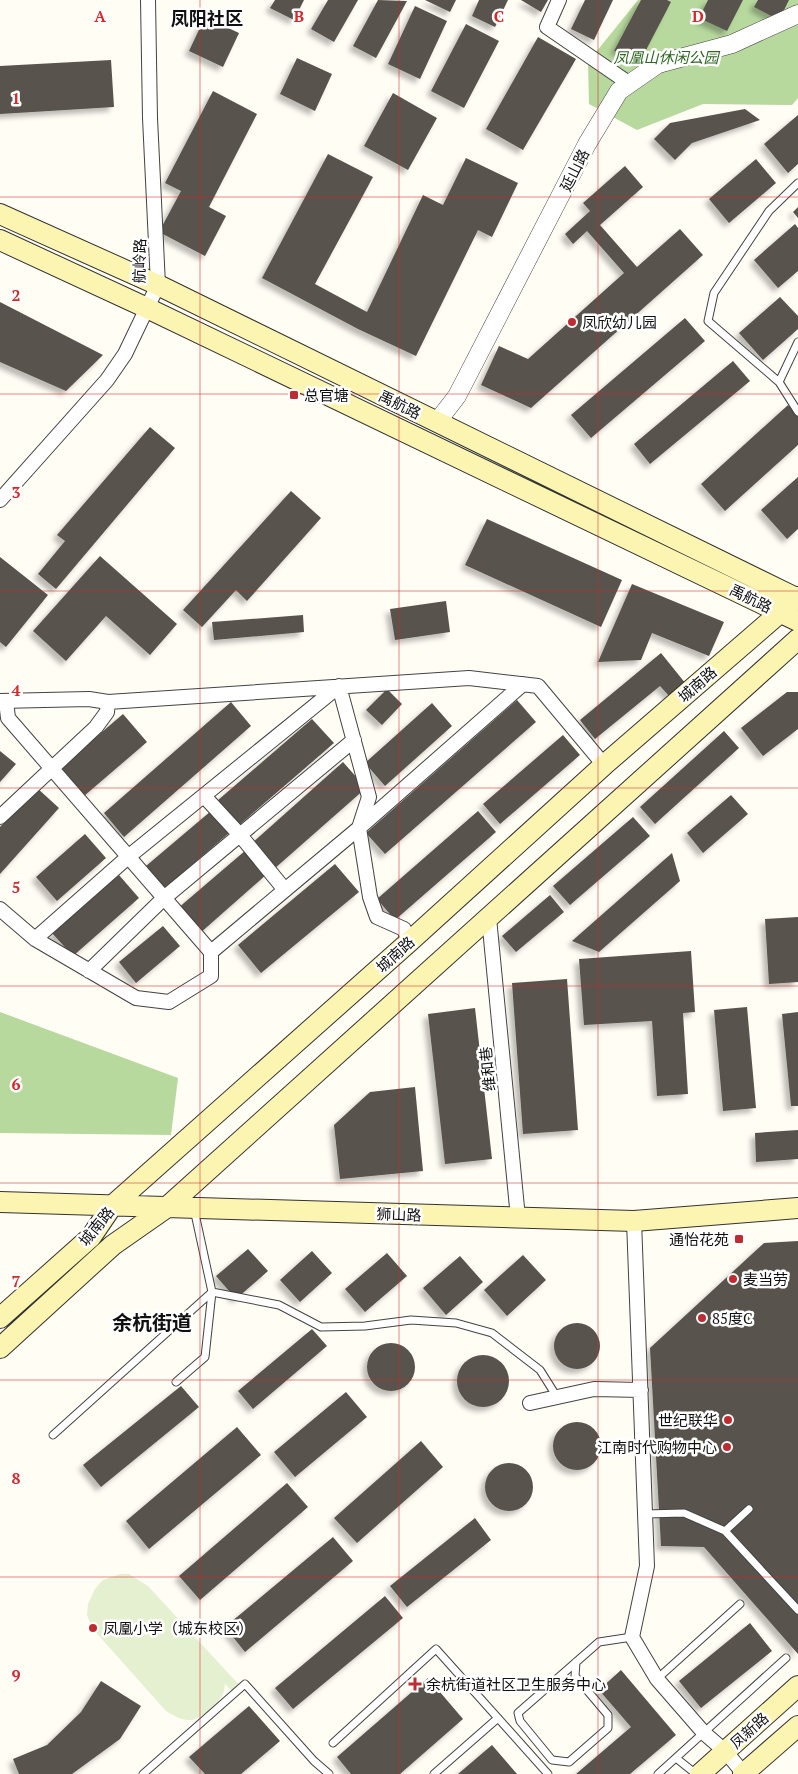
<svg xmlns="http://www.w3.org/2000/svg" width="798" height="1774" font-family="'PT Serif','Noto Sans SC',serif">
	<style>
		.forest { fill: #b7d99e }
		.pitch { fill: #e4f0cf }
		.building { fill: #59524d; filter: url(#shadow) }
		.lines { fill: none; stroke-linecap: round; stroke-linejoin: round }
		.service-casing { stroke: #434343; stroke-width: 9 }
		.minor-casing { stroke: #434343; stroke-width: 16 }
		.tertiary-casing { stroke: #434343; stroke-width: 19 }
		.secondary-casing { stroke: #323232; stroke-width: 22 }
		.service { stroke: #fff; stroke-width: 7 }
		.minor { stroke: #fff; stroke-width: 14 }
		.tertiary { stroke: #fff; stroke-width: 18 }
		.secondary { stroke: #fcf5b2; stroke-width: 20 }
		.grid { fill: none; stroke: #d62828; stroke-width: 1; stroke-opacity: 0.55 }
		.poi-dot { fill: #bd2c30; stroke: #fff; stroke-width: 2 }
		.labels { text-anchor: middle; dominant-baseline: central; stroke-width: 5; stroke-linejoin: round; paint-order: stroke }
		.park-label { font-size: 15px; font-style: italic; fill: #2f6722; stroke: #fff }
		.street-label { font-size: 15px; fill: #101010; stroke: #fff }
		.poi-label { font-size: 15px; fill: #101010; stroke: #fff; text-anchor: start }
		.quarter-label { font-size: 18px; font-weight: bold; fill: #101010; stroke: #fff }
		.district-label { font-size: 20px; font-weight: bold; fill: #101010; stroke: #fff }
		.grid-label { font-size: 16px; text-anchor: middle; font-weight: bold; fill: #d62828; stroke: #fff; stroke-width: 5; stroke-linejoin: round; paint-order: stroke }
	</style>
	<defs>
		<filter id="shadow"><feDropShadow dx="-4.5" dy="4.5" stdDeviation="2.5" flood-color="#0004"/></filter>
	</defs>
	<rect width="100%" height="100%" fill="#fffdf4"/>
	<path class="forest" d="M638 0H798V98L792 105 703 104 637 130 589 104 588 62Z
		M0 1012 178 1078 171 1135 0 1133Z"/>
	<path class="pitch" d="M120 1574H129L148 1586 240 1686 233 1692 225 1684C224 1688 224 1693 222 1696 217 1704 201 1719 191 1720 182 1721 173 1715 166 1711L92 1628 87 1615 88 1604 95 1589 103 1580Z"/>
	<path class="building" d="M275 0H304L294 20 270 8Z
		M328 0H358L334 42 311 29Z
		M378 0 407 1 376 58 353 46Z
		M425 0H456L450 12Z
		M479 0H508L495 27 472 16Z
		M521 0H548L541 12Z
		M585 0H613L594 40 571 29Z
		M641 0H667L671 2 645 52 614 51Z
		M708 0H743L727 31 699 18Z
		M758 0H789L779 20 754 7Z
		M415 6 447 21 420 79 388 64Z
		M205 17 239 33 223 67 189 51Z
		M466 24 499 41 464 108 431 91Z
		M538 37 576 59 523 150 486 129Z
		M297 58 332 74 315 111 280 94Z
		M111 60 114 107 0 114V66Z
		M213 91 257 114 209 207 226 216 205 256 159 232 181 191 165 183Z
		M393 93 437 118 408 170 364 146Z
		M745 109 760 120 692 143 675 160 654 139 670 123Z
		M798 115V164L788 173 764 144Z
		M328 154 373 177 315 284 367 312 423 195 443 205 466 158 518 183 492 237 478 230 416 356 358 329 262 278Z
		M756 159 776 183 729 223 709 199Z
		M625 166 643 187 600 225 637 267 680 229 703 255 531 408 481 385 499 346 528 359 624 273 587 231 573 244 565 234 590 211 583 203Z
		M798 207V218L793 212Z
		M795 224 798 228V271L778 288 754 260Z
		M780 297 798 316V329L763 360 739 333Z
		M0 302 103 355 66 391 0 362Z
		M685 318 705 341 591 438 571 415Z
		M733 361 750 381 650 464 634 444Z
		M788 405 798 416V445L725 511 701 484Z
		M150 427 175 448 56 589 38 574 65 541 57 535Z
		M798 477V529L787 539 761 510Z
		M291 491 321 518 247 601 236 590 202 627 183 610Z
		M487 519 622 580 601 627 465 565Z
		M100 556 177 624 150 655 106 616 66 661 33 631Z
		M0 557 48 595 6 647 0 642Z
		M632 584 724 622 709 656 652 633 641 660 598 662Z
		M446 601 450 632 395 640 390 609Z
		M303 615 304 632 214 640 212 622Z
		M661 653 686 684 670 697 660 686 595 739 580 720Z
		M387 689 402 704 382 725 366 710Z
		M787 692H798V729L763 756 741 728Z
		M517 700 536 722 385 854 366 833Z
		M231 702 251 726 124 837 104 813Z
		M432 703 452 726 385 786 365 763Z
		M123 714 147 742 84 796 60 768Z
		M312 719 334 743 238 826 217 801Z
		M724 731 739 748 655 824 640 807Z
		M563 735 580 755 500 824 483 804Z
		M0 751 16 764 0 782Z
		M343 762 366 788 274 869 251 844Z
		M36 787 59 808 0 874V827Z
		M731 795 748 814 703 853 687 833Z
		M211 811 229 833 165 888 146 866Z
		M478 811 496 832 395 920 377 899Z
		M633 817 650 836 570 905 553 886Z
		M85 834 106 858 57 901 36 877Z
		M246 850 267 874 199 934 177 909Z
		M672 853 680 881 599 952 572 941Z
		M335 864 359 892 261 973 238 945Z
		M119 875 139 898 73 956 52 933Z
		M550 895 564 912 516 952 502 936Z
		M798 917V982L769 984 765 919Z
		M163 926 180 946 136 983 119 962Z
		M691 951 695 1012 683 1013 688 1094 657 1096 652 1021 584 1025 579 959Z
		M567 979 578 1130 523 1134 512 983Z
		M747 1007 756 1108 723 1111 714 1010Z
		M475 1008 492 1159 445 1164 428 1014Z
		M798 1012V1106H791L782 1014Z
		M415 1087 423 1171 340 1179 334 1125 370 1092Z
		M798 1130V1159L756 1162 755 1133Z
		M798 1241V1654L704 1547 661 1546 650 1348 764 1243Z
		M248 1249 268 1271 236 1299 216 1276Z
		M312 1251 332 1273 300 1302 280 1280Z
		M387 1253 407 1276 365 1312 345 1289Z
		M523 1255 546 1280 507 1316 484 1290Z
		M460 1256 483 1282 446 1315 423 1288Z
		M554 1346a23 23 0 1 1 46 0a23 23 0 1 1-46 0Z
		M312 1329 327 1346 253 1409 238 1391Z
		M367 1367a24 24 0 1 1 48 0a24 24 0 1 1-48 0Z
		M457 1381a26 26 0 1 1 52 0a26 26 0 1 1-52 0Z
		M181 1386 199 1407 101 1487 83 1465Z
		M346 1392 367 1417 295 1477 274 1452Z
		M553 1446a24 24 0 1 1 48 0a24 24 0 1 1-48 0Z
		M237 1427 261 1455 149 1549 126 1521Z
		M421 1441 443 1467 357 1543 334 1518Z
		M485 1487a24 24 0 1 1 48 0a24 24 0 1 1-48 0Z
		M287 1483 308 1507 200 1600 179 1576Z
		M475 1518 491 1540 407 1607 390 1586Z
		M333 1537 353 1561 245 1652 225 1627Z
		M385 1596 403 1618 293 1709 275 1688Z
		M750 1623 772 1651 701 1708 679 1681Z
		M621 1670 676 1735 630 1774H576L631 1727 599 1690Z
		M428 1678 463 1719 400 1774H351L337 1757Z
		M101 1681 141 1706 120 1739 72 1774H19L13 1759 47 1745 81 1712Z
		M249 1706 280 1741 241 1774H205L189 1757Z
		M492 1745 517 1774H458Z"/>
	<g class="lines">
		<g class="service-casing">
			<path id="service" d="M798 342 779 382 798 412
				M779 382 708 321 714 293 769 211 798 183
				M176 1382 205 1357 212 1292 194 1209
				M53 1435 212 1292 279 1305 321 1327 365 1326 411 1320 456 1323 492 1333 540 1370 557 1397
				M645 1514 684 1513 725 1531 798 1610
				M725 1531 749 1509
				M576 1662 575 1676 608 1715V1728L569 1762 552 1760 520 1721 518 1713 599 1642 632 1637
				M657 1679 740 1604
				M333 1743 436 1649 548 1774
				M676 1758 696 1774
				M143 1774 245 1684 314 1761 329 1774
				M434 1774 498 1718
				M658 1774 786 1658"/>
		</g>
		<g class="minor-casing">
			<path id="minor" d="M559 0 547 27 630 84
				M0 500 107 380 125 354 158 285 150 118 148 0
				M0 701 89 699 108 702 469 678 538 686 604 765
				M204 796 240 835 285 890
				M0 817 96 727 107 712 108 702
				M0 909 35 939 136 998 169 1002 211 976V952L8 718 6 701
				M489 918 518 1218
				M35 939 128 857 339 686 369 797 359 828 211 952
				M409 942 404 929 377 917 370 897 359 828 523 684
				M89 971 164 898 354 740
				M634 1221 647 1566 632 1637 657 1679 704 1733 726 1752 744 1774
				M530 1403 594 1389 641 1390"/>
		</g>
		<g class="tertiary-casing">
			<path id="tertiary" d="M437 422 457 396 587 144 619 91 658 64 732 44 798 14"/>
		</g>
		<g class="secondary-casing">
			<path id="secondary" d="M0 214 158 285 798 599
				M0 240 147 308 798 621
				M0 1202 634 1221 798 1208
				M0 1318 91 1237 112 1206 409 942 604 765 798 597
				M0 1348 113 1245 166 1208 798 639
				M700 1774 798 1686
				M743 1774 798 1726"/>
		</g>
		<use href="#service" class="service"/>
		<use href="#minor" class="minor"/>
		<use href="#tertiary" class="tertiary"/>
		<use href="#secondary" class="secondary"/>
	</g>
	<path class="grid" d="M200 0V1774M399 0V1774M598 0V1774M0 197H798M0 394H798M0 591H798M0 788H798M0 986H798M0 1183H798M0 1380H798M0 1577H798"/>
	<g class="poi-dot">
		<circle cx="572" cy="322" r="5"/>
		<rect x="289" y="390" width="10" height="10" rx="2.5"/>
		<rect x="734" y="1234" width="10" height="10" rx="2.5"/>
		<circle cx="733" cy="1279" r="5"/>
		<circle cx="702" cy="1318" r="5"/>
		<circle cx="728" cy="1420" r="5"/>
		<circle cx="727" cy="1447" r="5"/>
		<circle cx="93" cy="1628" r="5"/>
		<path d="M412.5 1676.5h5v5h5v5h-5v5h-5v-5h-5v-5h5z"/>
	</g>
	<g class="labels">
		<g class="park-label">
			<text x="666" y="57">凤凰山休闲公园</text>
		</g>
		<g class="street-label">
			<text transform="translate(574 170) rotate(-63)">延山路</text>
			<text transform="translate(139 261) rotate(-89)">航岭路</text>
			<text transform="translate(400 404) rotate(26)">禹航路</text>
			<text transform="translate(751 598) rotate(26)">禹航路</text>
			<text transform="translate(697 684) rotate(-41)">城南路</text>
			<text transform="translate(395 954) rotate(-42)">城南路</text>
			<text transform="translate(487 1069) rotate(-96)">维和巷</text>
			<text transform="translate(399 1214) rotate(2)">狮山路</text>
			<text transform="translate(96 1226) rotate(-51)">城南路</text>
			<text transform="translate(749 1730) rotate(-42)">凤新路</text>
		</g>
		<g class="poi-label">
			<text x="582" y="322">凤欣幼儿园</text>
			<text x="304" y="395">总官塘</text>
			<text x="729" y="1239" text-anchor="end">通怡花苑</text>
			<text x="743" y="1279">麦当劳</text>
			<text x="712" y="1318">85度C</text>
			<text x="718" y="1420" text-anchor="end">世纪联华</text>
			<text x="717" y="1447" text-anchor="end">江南时代购物中心</text>
			<text x="103" y="1628">凤凰小学（城东校区）</text>
			<text x="426" y="1684">余杭街道社区卫生服务中心</text>
		</g>
		<g class="quarter-label">
			<text x="207" y="18">凤阳社区</text>
		</g>
		<g class="district-label">
			<text x="152" y="1322">余杭街道</text>
		</g>
	</g>
	<g class="grid-label">
		<text x="100" y="22">A</text>
		<text x="299" y="22">B</text>
		<text x="499" y="22">C</text>
		<text x="698" y="22">D</text>
		<text x="16" y="104">1</text>
		<text x="16" y="301">2</text>
		<text x="16" y="498">3</text>
		<text x="16" y="696">4</text>
		<text x="16" y="893">5</text>
		<text x="16" y="1090">6</text>
		<text x="16" y="1287">7</text>
		<text x="16" y="1484">8</text>
		<text x="16" y="1681">9</text>
	</g>
</svg>
